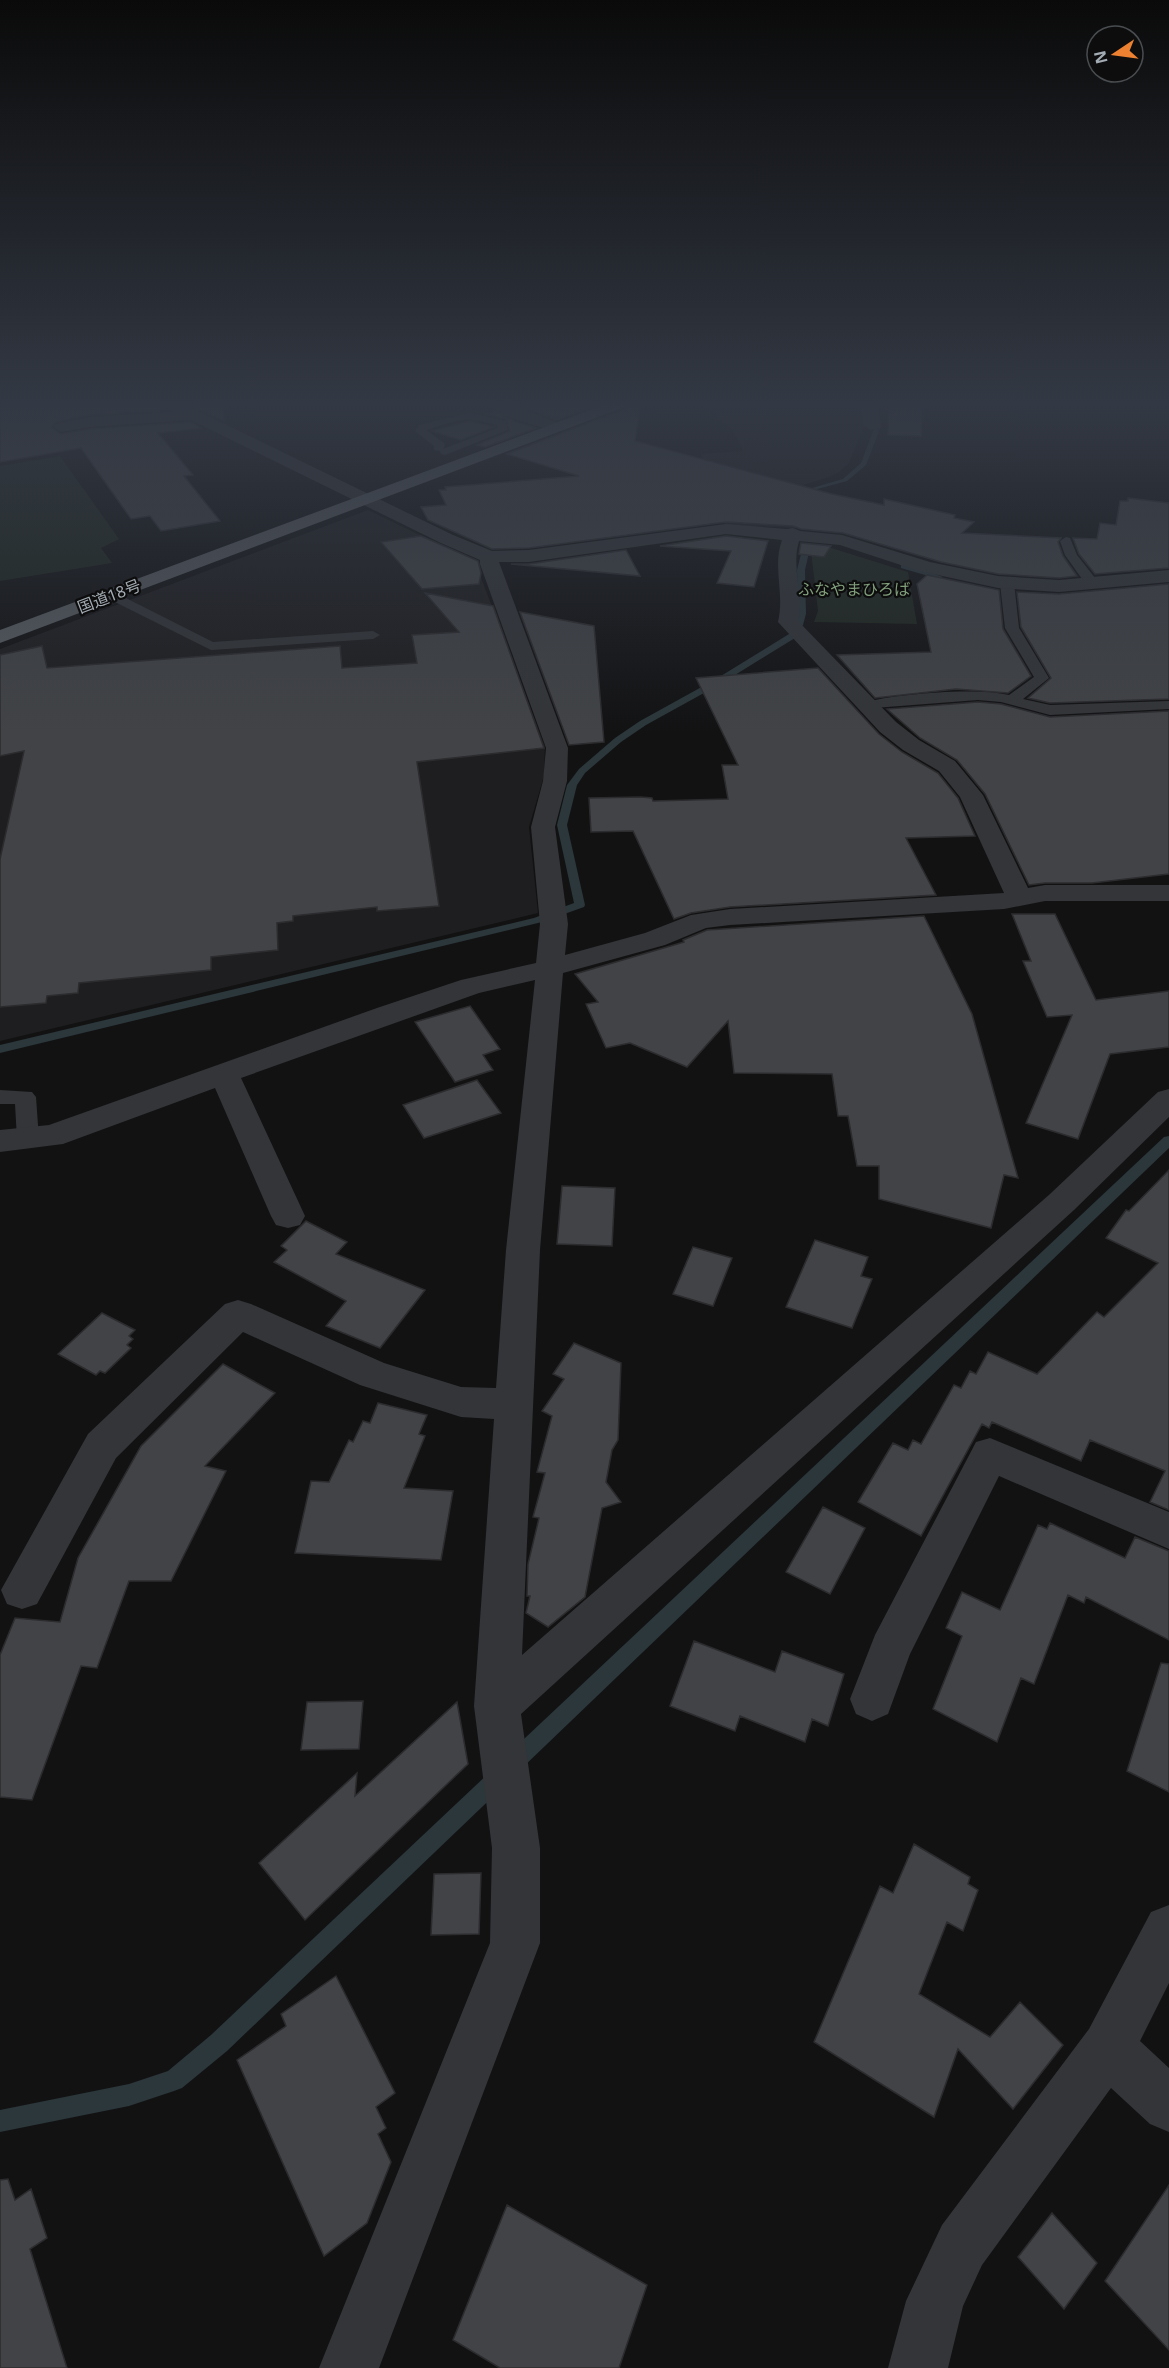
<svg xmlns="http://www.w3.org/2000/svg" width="1169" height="2368" font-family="'Noto Sans','Noto Sans JP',sans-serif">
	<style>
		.built { fill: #1e1e20 }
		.green { fill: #1e261e }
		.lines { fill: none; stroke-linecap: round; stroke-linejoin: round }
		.stream { fill: #2b373b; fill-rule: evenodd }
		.building { fill: #414346; stroke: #2c2c2f; stroke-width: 1.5 }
		.service { fill: #333538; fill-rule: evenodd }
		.minor { fill: #333538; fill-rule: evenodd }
		.trunk { fill: #575b60; fill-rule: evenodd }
		.labels { text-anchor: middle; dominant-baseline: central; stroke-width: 4.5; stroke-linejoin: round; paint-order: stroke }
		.far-park-label { font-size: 16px; fill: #819e7b; stroke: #0d0d0e }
		.far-street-label { font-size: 16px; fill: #a3acb3; stroke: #0d0d0e }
	</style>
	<rect width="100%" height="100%" fill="#121213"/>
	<path class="built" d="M699 403H863L864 426 849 463 839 472 829 477 787 490 815 529 725 525 701 454 743 451 733 430Z
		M368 510 475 562 545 746 544 776 529 827 538 913 0 1041V649Z"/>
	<path class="green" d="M60 456 119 539 101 548 112 563 0 581V466Z
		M828 547 908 572 917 624 814 622 818 611 811 551Z"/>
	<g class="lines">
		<path class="stream" d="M872 403H878L881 426 866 465 847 481 795 495V493L843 479 861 463 875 426Z
			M803 546 810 548 805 570 806 614 803 625 795 638 722 683 646 725 621 742 585 773 577 785 567 825 585 905 584 907 542 922 0 1053V1045L534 918 574 903 557 825 567 785 579 769 615 738 640 721 716 679 789 634 798 614 797 570Z
			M901 564H907L943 577 939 579 901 568Z
			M1169 1136V1148L521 1769 514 1771 507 1769 505 1762 507 1755 1164 1137Z
			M498 1768 505 1771 508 1778 505 1785 227 2051 182 2088 174 2091 129 2106 0 2132V2110L129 2084 168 2071 211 2035 491 1771Z"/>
	</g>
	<path class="building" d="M0 403H159L166 410 89 415 56 422 51 427 61 434 89 429 191 422 201 428 158 433 193 475 184 476 220 521 161 531 150 516 131 519 81 448 0 462Z
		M184 403H223L224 421 201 410Z
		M533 403H604L557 420 519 406Z
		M631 403H641L635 441 832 494 884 505V499L955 515 954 518 974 522 962 533 1061 538 1058 542 1063 556 1077 576 1059 578 998 574 941 562 843 533 801 529 793 526 726 522 529 548 492 549 428 520 421 507 446 505 439 490H446L445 487 579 476 507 454 628 408Z
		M889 403H922L921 436 888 435Z
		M496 411 509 419 536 428 485 447 477 445 510 431 506 419 485 414Z
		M470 421 494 427 461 440 432 431Z
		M1128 498 1169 503V568L1095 574 1079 554 1073 538 1097 539 1100 523 1116 525 1120 501H1128Z
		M421 536 478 561 481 573 479 584 422 589 381 542Z
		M726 536 768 541 754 587 717 583 731 551 660 546Z
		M801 543 831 546 824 557 799 554Z
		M626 550 640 576 511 564H529Z
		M927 575 999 590 1003 629 1031 676 1008 693 956 689 875 698 837 655 931 652 917 584Z
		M1169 584V699L1050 703 1028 698 1051 678 1021 627 1017 592 1059 594Z
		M425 593 493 606 544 748 417 762 439 906 377 911V907L293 916V921L277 923 278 950 211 957V970L79 983 78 993 47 996 46 1003 0 1007V859L24 751 0 756V655L42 646 47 668 340 646 342 668 417 663 412 635 459 632Z
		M520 612 594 626 604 742 569 745Z
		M818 668 879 734 902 752 938 773 958 798 975 836 906 838 936 895 730 907 691 913 674 919 633 831 591 832 589 798 641 797 652 798 653 801 728 799 722 765H738L696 678Z
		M978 702 1001 704 1050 717 1169 711V874L1092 883H1045L1029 885 985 794 957 760 920 738 887 709Z
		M1012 914H1055L1096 1000 1169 991V1047L1110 1054 1078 1139 1026 1123 1072 1015 1047 1017 1023 961H1031Z
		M924 916 972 1014 1018 1178 1004 1175 991 1228 879 1199V1166H857L848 1116H838L832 1074 734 1073 728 1021 687 1067 630 1043 606 1048 586 1004 598 1002 575 974 684 942 683 940 707 930Z
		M470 1006 500 1049 483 1055 493 1070 455 1082 415 1022Z
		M477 1080 501 1113 424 1138 403 1105Z
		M1169 1170V1510L1150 1502 1165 1471 1090 1440 1081 1461 992 1422 989 1428 982 1424 921 1536 858 1502 893 1443 908 1450 913 1440 921 1444 954 1385 961 1388 970 1371 976 1374 988 1352 1037 1374 1097 1312 1104 1317 1158 1263 1106 1238 1126 1210 1129 1211Z
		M562 1186 615 1188 612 1246 557 1244Z
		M306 1221 347 1242 336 1254 425 1290 380 1348 326 1326 346 1301 274 1262 287 1250 281 1246Z
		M815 1240 868 1257 861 1276 872 1279 852 1328 786 1307Z
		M693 1247 732 1258 713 1306 673 1294Z
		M102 1313 135 1330 129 1336 133 1339 127 1345 131 1348 105 1373 100 1371 96 1375 58 1354Z
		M574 1343 621 1363 618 1440 612 1450 606 1482 621 1502 602 1508 585 1597 548 1627 526 1613 530 1596H527L528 1564 539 1518 533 1517 545 1473 537 1472 552 1416 542 1411 564 1379 553 1374Z
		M223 1364 275 1393 205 1466 226 1471 171 1581H129L97 1668 81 1666 32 1800 0 1797V1655L15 1618 60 1622 78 1558 141 1446Z
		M378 1403 427 1415 419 1434 425 1436 404 1488 453 1491 441 1560 295 1553 311 1481 329 1482 349 1440 353 1442 363 1421 370 1423Z
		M823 1507 865 1528 830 1594 786 1572Z
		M1050 1523 1125 1558 1135 1537 1169 1551V1640L1086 1597 1084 1603 1068 1595 1034 1684 1021 1678 997 1742 933 1709 962 1636 946 1628 962 1592 1000 1610 1038 1525 1047 1529Z
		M694 1641 775 1672 782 1651 844 1674 828 1726 812 1719 805 1742 740 1716 735 1731 670 1706Z
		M1161 1663 1169 1664V1792L1127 1771Z
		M363 1701 359 1749 301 1750 307 1702Z
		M457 1702 468 1764 305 1920 259 1863 357 1773 355 1796Z
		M914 1844 970 1877 968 1884 978 1890 963 1931 947 1922 919 1994 990 2037 1020 2002 1063 2045 1013 2109 958 2049 934 2117 814 2042 880 1886 893 1893Z
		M481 1873 479 1934 431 1935 434 1874Z
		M336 1976 395 2093 376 2107 386 2128 378 2134 391 2162 367 2223 324 2256 237 2060 286 2026 281 2014Z
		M8 2179 15 2200 31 2189 47 2238 30 2249 67 2368H0V2180Z
		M1169 2185V2350L1105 2281Z
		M507 2205 647 2285 619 2368H500L453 2340Z
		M1052 2213 1097 2263 1064 2309 1018 2257Z"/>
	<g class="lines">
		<path class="service" d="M470 413 506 421 508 430 445 455 441 454 440 451 434 450V446L415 431 419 425ZM470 419 497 425V428L443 449 445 445 444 443 426 430 455 421Z
			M1066 537 1070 538 1077 555 1099 583 1097 586H1087L1065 555 1060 541Z
			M1007 579 1014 583 1019 628 1049 678 1023 699 1050 705 1169 701V709L1050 715 1001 702 978 700 861 709 859 706 861 703C896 694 974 687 1009 695L1034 677 1005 628 1000 583Z
			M112 591 213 642 373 631 380 635 373 639 211 650 107 598 105 595Z
			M0 1090 32 1092 36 1097 39 1139 36 1144 28 1146 20 1144 17 1139 15 1104H0Z"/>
		<path class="minor" d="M161 403H179L200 412 453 535 492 551 529 550 726 524 787 529 793 528 800 531 842 535 930 562 998 576 1059 580 1169 570V582L1059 592 998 588 919 571 840 545 799 541C791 567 804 594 798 621L896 722 919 740 955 761 983 795 1028 888 1045 885H1169V901H1045L1004 909 730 925 706 928 665 945 563 973 540 1250 522 1655 1050 1194 1158 1092 1169 1089V1117L1074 1210 521 1714 540 1848V1943L379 2368H319L490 1943 492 1848 474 1706 494 1419 461 1417 360 1385 243 1332 116 1458 37 1604 22 1609 7 1604 1 1590 88 1434 225 1304 238 1300 251 1304 384 1363 461 1387 496 1388 506 1250 535 980 479 993 241 1078 305 1216 300 1225 288 1228 276 1225 271 1216 215 1088 63 1144 0 1152V1130L49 1125 377 1008 461 980 536 963 540 924 531 827 543 781 546 748 480 564V560L441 543 191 420 89 427 61 432 53 427 56 424 89 417 174 412 163 406ZM726 534 782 540C772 567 785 593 778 622L880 732 903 750 939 771 960 797 1004 893 730 909 691 915 645 933 565 955 568 924 555 827 567 781 568 748 499 562H529Z
			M491 403C515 403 538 416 561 424L564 427 556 432 551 430C533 424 501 419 491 403Z
			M861 403H875L879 425 876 428 871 430 863 425Z
			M990 1438 1169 1512V1549L999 1476 910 1654 888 1714 872 1721 856 1714 850 1699 875 1635 976 1442Z
			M1169 1905V1983L1140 2041 1169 2068V2132L1150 2124 1111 2088 982 2265 963 2306 948 2368H888L906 2301 942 2225 1089 2029 1151 1912Z"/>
		<path class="trunk" d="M609 403H629L627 406 0 643V630Z"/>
	</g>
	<linearGradient id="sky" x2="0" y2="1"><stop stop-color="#0a0a0a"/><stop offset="0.55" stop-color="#333944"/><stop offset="1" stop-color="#333944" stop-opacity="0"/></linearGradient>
	<rect width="1169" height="734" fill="url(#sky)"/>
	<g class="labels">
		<g class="far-park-label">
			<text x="854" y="589">ふなやまひろば</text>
		</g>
		<g class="far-street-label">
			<text transform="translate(109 596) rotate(-21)">国道18号</text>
		</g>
	</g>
	<g transform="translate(1115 54) rotate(257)"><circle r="28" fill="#0d0d0e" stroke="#494d50" stroke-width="1.5"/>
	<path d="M0-4.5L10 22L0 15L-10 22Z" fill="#eb8131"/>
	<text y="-9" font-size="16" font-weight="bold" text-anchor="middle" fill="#a3acb3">N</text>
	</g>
</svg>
